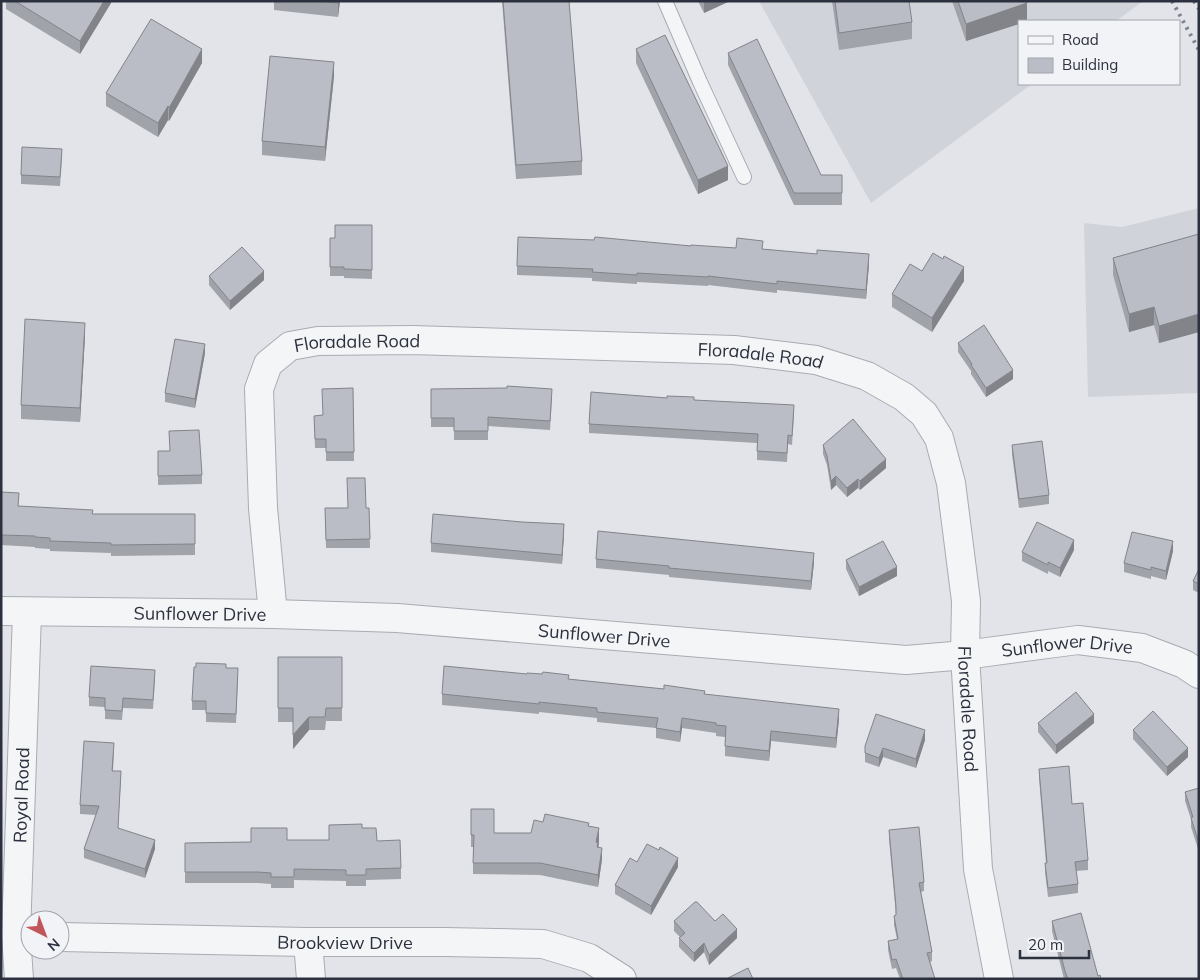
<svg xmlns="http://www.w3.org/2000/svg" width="1200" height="980" font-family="Mulish,sans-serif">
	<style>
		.built { fill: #d0d3da }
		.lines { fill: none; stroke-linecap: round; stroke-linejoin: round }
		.service-casing { stroke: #a8abb3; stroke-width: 16 }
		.minor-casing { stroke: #a8abb3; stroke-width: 30 }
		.service { stroke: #f4f5f7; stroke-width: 14 }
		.minor { stroke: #f4f5f7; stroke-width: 28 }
		.rail { stroke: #7d8291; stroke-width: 4; stroke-dasharray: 2.5 5; stroke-linecap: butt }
		.wall { fill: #a0a3a9 }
		.shaded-wall { fill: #82848a }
		.building { fill: #babdc5; stroke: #82848a }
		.labels { text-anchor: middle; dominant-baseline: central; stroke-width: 4; stroke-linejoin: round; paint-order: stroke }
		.street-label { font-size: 18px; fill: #2c313f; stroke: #f1f3f6 }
	</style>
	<rect width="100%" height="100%" fill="#e2e4e9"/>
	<path class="built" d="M759 1H1143L1116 21H1019V84H1032L871 203Z
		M1199 208V393L1088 397 1084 223 1122 227Z"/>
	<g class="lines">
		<g class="service-casing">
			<path id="service" d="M665 1 700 82 744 177"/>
		</g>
		<g class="minor-casing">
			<g id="minor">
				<path id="s1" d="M1 611 273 614 397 618 906 660 965 655 1078 640 1142 648 1184 664 1199 674"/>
				<path id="s2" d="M273 614 263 508 259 389 268 364 290 346 318 341 412 340 734 350 816 360 867 376 904 397 924 414 939 438 951 483 966 601 965 655 978 869 999 979"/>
				<path id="s3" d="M60 937 308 942H444L543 944 589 958 622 979"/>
				<path d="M308 942 311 979"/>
				<path id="s4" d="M19 979 16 935 27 613"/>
			</g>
		</g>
		<use href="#service" class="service"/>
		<use href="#minor" class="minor"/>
		<path class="rail" d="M1172 1 1199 50
			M1194 1 1199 9"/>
	</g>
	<path class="wall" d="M6 1H111V3L80 54 6 9Z
		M274 1H340L338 17 274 10Z
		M502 1H569L582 161V175L516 179Z
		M698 1H730L704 13Z
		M832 1H909L912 22V39L839 50Z
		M952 1H1026L1027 21H1019V24L966 41Z
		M636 49 728 180 698 194 636 63Z
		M728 53 821 175H842V205H794L728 65Z
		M202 63 169 121 168 120 158 137 106 106V93Z
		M334 76 325 161 262 155V141Z
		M62 158 60 186 21 184V175Z
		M372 225V279L344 278V276H330V238H335Z
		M1199 234V332L1159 343 1154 325 1129 332 1113 275V258Z
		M691 246 763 249 869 264 866 299 777 290V293L708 285V286L637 282V284L592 281V278L517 275V266Z
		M922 271 964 281 932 332 892 307V294Z
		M209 276 264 280 230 310 209 285Z
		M85 336 80 422 21 419V405Z
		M958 343 1013 379 986 397 971 374V371L958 352Z
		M205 353 195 408 165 402V393Z
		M353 388 354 461H326V448H315L314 416 322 415Z
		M431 389 552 398 550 430 488 426V440H454V427H431Z
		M694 400 794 415 792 445 788 444 787 462 757 460V443L589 433V424Z
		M823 445 886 468 860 490 858 488 847 497 836 485 831 490 827 465 823 454Z
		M1012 445 1049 495V504L1019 508 1012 454Z
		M158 451H169L202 475V484L158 485Z
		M1 492 19 506 93 514H195V555L111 556V553L50 551V549L35 548V547L1 545Z
		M325 508H369L370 548H326Z
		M522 522 564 533 562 564 431 552V543Z
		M1074 550 1060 577 1048 571V574L1022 561V552Z
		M1173 551 1166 580 1151 576V579L1124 572V563Z
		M596 559 814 562 811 590 669 577V575L596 568Z
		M846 560 897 576 859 596 846 569Z
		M1199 569V593L1193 590V581Z
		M278 657H342V721H326L325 730H309L293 749V722H278Z
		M226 668 238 677 236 723 206 722V710H192V701Z
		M155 679 153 709 123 708 122 720 105 719V707L89 706V697Z
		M569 679 705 694 839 719 836 748 771 741 769 761 725 756V737L716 736V733L682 728 680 742 656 738V728L597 722V718L539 712V714L442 705V694Z
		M1038 723H1094L1056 754 1038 732Z
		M1133 730 1188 757 1167 776 1133 739Z
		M925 740 916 768 883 757 879 767 865 762V746Z
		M114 752 113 771 121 780 118 828 155 849 145 878 84 858V849L96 815 80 814V805Z
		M1039 769 1072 804 1088 860V870L1076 871 1078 884V893L1048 897 1045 872V863H1046L1039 778Z
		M1199 788V852L1191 827V819L1185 801V792Z
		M471 809 494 833H531L543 822 589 826 599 840 598 847 602 859 598 887 540 875 473 874V847H471Z
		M362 828 377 841 401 868V879L366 880V886H346V881L294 880V888H271V884L258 883H185V843L251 842 287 840H329Z
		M889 830 924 882V891L921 892 932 952V961L930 962 935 979H900L896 968 892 969 888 950V941L897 939 894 925V916L896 915 889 839Z
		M637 862 678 867 651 915 615 894V885Z
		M674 921H715L737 938 709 965 704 952 694 962 679 947V938L680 937 674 931Z
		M1052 921 1098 976 1101 979H1064L1052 931Z"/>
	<path class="shaded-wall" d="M104 1H111V3L80 54V41Z
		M338 1H340L338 17Z
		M704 1H730L704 13Z
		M1027 3V21H1019V24L966 41V24Z
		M202 49V63L169 121V108Z
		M334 62V76L325 161V147Z
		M168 106V120L158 137V123Z
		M728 166V180L698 194V180Z
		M869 254V264L866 299V290Z
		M964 267V281L932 332V318Z
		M264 271V280L230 310V301Z
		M1154 307V325L1129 332V314Z
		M1199 314V332L1159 343V326Z
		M85 323V336L80 422V408Z
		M205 344V353L195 408V399Z
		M1013 370V379L986 397V388Z
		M886 459V468L860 490V481Z
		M836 476V485L831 490V481Z
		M858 479V488L847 497V488Z
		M564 524V533L562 564V555Z
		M1074 540V550L1060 577V568Z
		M1173 541V551L1166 580V571Z
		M814 553V562L811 590V581Z
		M897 567V576L859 596V587Z
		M839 709V719L836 748V738Z
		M1094 714V723L1056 754V745Z
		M309 717V730L293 749V735Z
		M682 718V728L680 742V732Z
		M925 730V740L916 768V759Z
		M771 731V741L769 761V751Z
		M883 748V757L879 767V758Z
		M1188 748V757L1167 776V767Z
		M599 828V840L598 855 596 842Z
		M155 840V849L145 878V869Z
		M602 848V859L598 887V875Z
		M678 858V867L651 915V906Z
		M737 929V938L709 965V955Z
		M704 943V952L694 962V953Z"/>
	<path class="building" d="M15 1H104L80 41Z
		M319 1H338V3Z
		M503 1H569L582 161 516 165Z
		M835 1H909L912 22 839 33Z
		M958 1H1026L1027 3 966 24Z
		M151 19 202 49 169 108 168 106 158 123 106 93Z
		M665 35 728 166 698 180 636 49Z
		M757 39 821 175H842V193H794L728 53Z
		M270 56 334 62 325 147 262 141Z
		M22 147 62 149 60 177 21 175Z
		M335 225H372V270L344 269V267H330V238H335Z
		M1199 234V314L1159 326 1154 307 1129 314 1113 258Z
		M518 237 594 240 595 237 691 246V245L736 248 737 238 763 241 762 249 817 254V250L869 254 866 290 777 281V284L708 276V277L637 273V275L592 272 593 269 517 266Z
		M242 247 264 271 230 301 209 276Z
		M933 253 943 259 944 256 964 267 932 318 892 294 910 264 922 271Z
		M25 319 85 323 80 408 21 405Z
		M984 325 1013 370 986 388 971 365 972 364 958 343Z
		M175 339 205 344 195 399 165 393Z
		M507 386 552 389 550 421 488 417V431H454V418H431V389L507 388Z
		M353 388 354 452H326V439H315L314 416 323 415 322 389Z
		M591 392 667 398V396L694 397V400L794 405 792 436 788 435 787 453 757 451 758 434 589 424Z
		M853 419 886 459 860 481 858 479 847 488 836 476 831 481 827 456 823 445Z
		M199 430 202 475 158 476V451H170L169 431Z
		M1042 441 1049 495 1019 499 1012 445Z
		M347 478H365L366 508H369L370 539 326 540 325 508H348Z
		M1 492 19 493 18 506 93 510 92 514H195V544L111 545V543L50 541V538L35 537V536L1 535Z
		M433 514 522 522 564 524 562 555 431 543Z
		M1037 522 1074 540 1060 568 1048 562V565L1022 552Z
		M598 531 814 553 811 581 669 568V566L596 559Z
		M1132 532 1173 541 1166 571 1151 567V570L1124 563Z
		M883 541 897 567 859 587 846 560Z
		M1199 569V584L1193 581Z
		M278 657H342V708H326L325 717H309L293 735V708H278Z
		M196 663 226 664V668H238L236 714 206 713V701H192L194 667H196Z
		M91 666 155 670 153 700 123 698 122 711 105 710V698L89 697Z
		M444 666 527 674V673L542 674 543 672 569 675 568 679 664 689V685L705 691 704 694 839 709 836 738 771 731 769 751 725 746 726 726 716 725V723L682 718 680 732 656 728 658 718 597 712V708L539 702V704L442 694Z
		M1076 692 1094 714 1056 745 1038 723Z
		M1153 711 1188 748 1167 767 1133 730Z
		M876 714 925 730 916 759 883 748 879 758 865 753V746Z
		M84 741 114 743 112 771H121L118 828 155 840 145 869 84 849 99 806 80 805Z
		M1069 766 1072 804 1083 803 1088 860 1075 862 1078 884 1048 888 1045 863H1047L1039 769Z
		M1199 788V843L1191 818 1193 817 1185 792Z
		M471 809H494V833H531L534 820 543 822 545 814 589 823 588 826 599 828 596 842 598 843 597 847 602 848 598 875 540 863H473L474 835H471Z
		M362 824V828H376L377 841 400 840 401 868 366 869V875H346V870L294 869V877H271V873L258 872H185V843L251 842V828H287V840H329V825Z
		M919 827 924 882 919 883 932 952 927 953 935 979H903L896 959 892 960 888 941 898 939 894 916 896 915V907L889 830Z
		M647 844 659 850 660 847 678 858 651 906 615 885 630 858 637 862Z
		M695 902H697L715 921 723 914 737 929 709 955 704 943 694 953 679 938 685 933 674 921Z
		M1081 913 1098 976 1100 975 1101 979H1068L1065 971 1052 921Z
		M748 968 753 979H726Z"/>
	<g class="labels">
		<g class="street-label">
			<text stroke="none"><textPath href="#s2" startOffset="348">Floradale Road</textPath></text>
			<text stroke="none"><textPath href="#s2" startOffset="752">Floradale Road</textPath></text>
			<text stroke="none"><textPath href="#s1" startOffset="199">Sunflower Drive</textPath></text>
			<text stroke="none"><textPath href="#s1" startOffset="604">Sunflower Drive</textPath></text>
			<text stroke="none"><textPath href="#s1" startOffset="1069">Sunflower Drive</textPath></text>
			<text stroke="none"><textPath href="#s2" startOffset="1232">Floradale Road</textPath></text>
			<text stroke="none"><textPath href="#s4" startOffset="184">Royal Road</textPath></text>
			<text stroke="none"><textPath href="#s3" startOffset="285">Brookview Drive</textPath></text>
		</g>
	</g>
	<rect width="1200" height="980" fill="none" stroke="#2c313f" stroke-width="5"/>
	<rect x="1018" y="20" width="162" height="65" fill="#f1f3f6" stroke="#a2a5ad"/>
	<rect x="1028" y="36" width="25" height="8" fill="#f4f5f7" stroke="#a2a5ad"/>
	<text x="1062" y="45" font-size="15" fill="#2c313f">Road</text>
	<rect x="1028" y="58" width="25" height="15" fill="#babdc5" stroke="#a2a5ad"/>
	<text x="1062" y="70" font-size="15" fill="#2c313f">Building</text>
	<g transform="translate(45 935) rotate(138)"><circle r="24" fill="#f1f3f6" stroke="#a2a5ad"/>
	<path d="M0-4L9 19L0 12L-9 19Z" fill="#c0555a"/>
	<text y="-8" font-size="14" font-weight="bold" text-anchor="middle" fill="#2c313f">N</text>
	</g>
	<path d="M1020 950v8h69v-8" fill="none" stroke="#2c313f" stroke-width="2.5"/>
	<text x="1028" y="950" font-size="15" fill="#2c313f" stroke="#f1f3f6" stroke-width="4" paint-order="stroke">20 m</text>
</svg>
